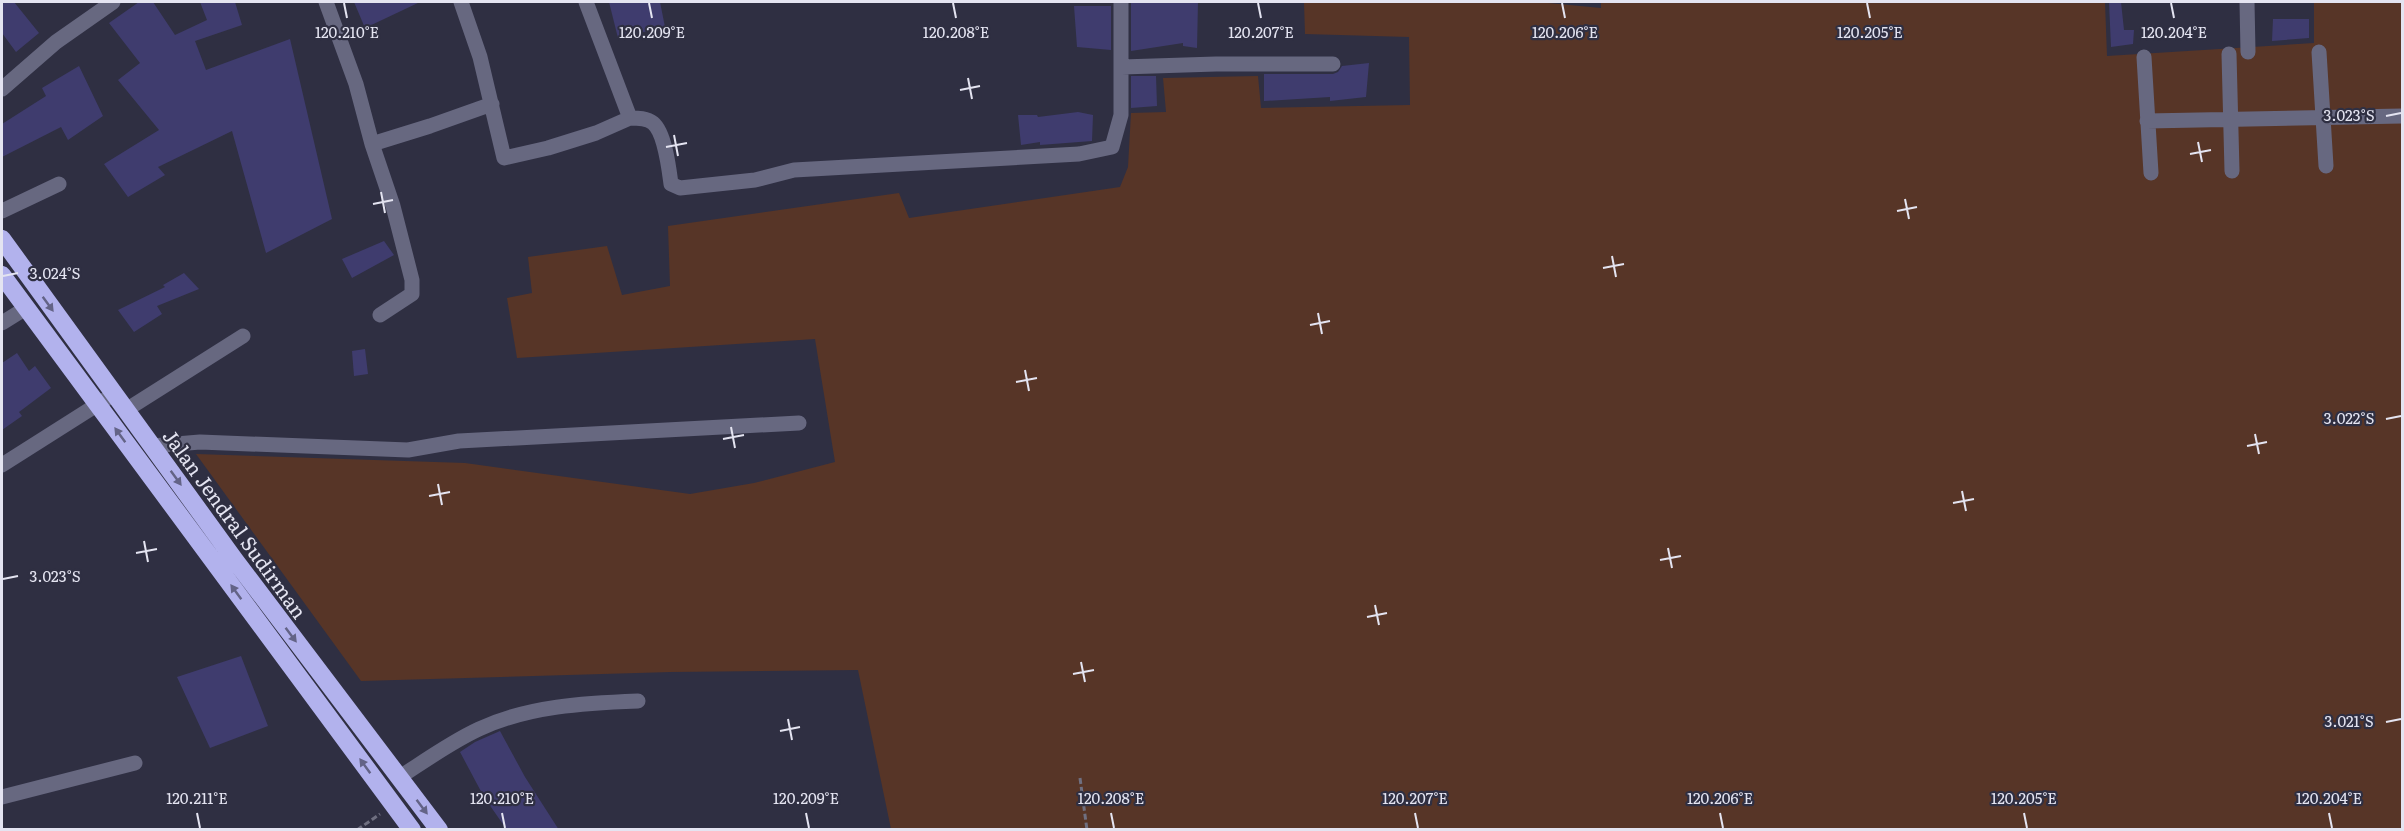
<svg xmlns="http://www.w3.org/2000/svg" width="2404" height="831" font-family="Literata,serif">
	<style>
		.green { fill: #573527 }
		.building { fill: #3f3c6e }
		.lines { fill: none; stroke-linecap: round; stroke-linejoin: round }
		.path { stroke: #6f6f80; stroke-width: 3; stroke-dasharray: 6 3; stroke-linecap: butt }
		.minor { stroke: #676880; stroke-width: 15 }
		.highway { stroke: #b2b2ed; stroke-width: 18 }
		.oneway { fill: #636386 }
		.ticks { fill: none; stroke: #e4e4f1; stroke-width: 2 }
		.labels { text-anchor: middle; dominant-baseline: central; stroke-width: 4.5; stroke-linejoin: round; paint-order: stroke }
		.street-label { font-size: 20px; fill: #e4e4f1; stroke: #2f2f42 }
		.ticks-label { font-size: 15px; text-anchor: middle; fill: #e4e4f1; stroke: #2f2f42; stroke-width: 4.5; stroke-linejoin: round; paint-order: stroke }
	</style>
	<rect width="100%" height="100%" fill="#2f2f42"/>
	<path class="green" d="M1304 2H1538L1601 8V2H2105L2107 56 2314 43V2H2402V829H891L858 670 671 672 361 681 196 454 465 463 690 494 754 483 835 462 815 339 517 358 507 298 532 293 528 257 607 246 622 295 670 286 668 226 899 193 909 218 1120 187 1128 167 1131 113 1166 112 1163 78 1258 76 1261 108 1410 105 1409 37 1305 34Z"/>
	<path class="building" d="M2 2H14L39 33 16 52 2 33Z
		M139 2H153L175 35 207 20 200 2H235L242 25 195 41 206 70 290 39 332 219 266 253 232 131 158 167 165 175 128 197 104 164 159 130 118 80 140 63 109 23Z
		M354 2H420L365 28Z
		M609 2H660L665 27 618 38Z
		M1131 2H1198L1197 48 1183 46V43L1131 51Z
		M2109 2H2121L2124 30H2134L2133 44 2111 47Z
		M1074 6H1111V50L1077 47Z
		M2273 19H2309V38L2272 41Z
		M1369 63 1366 97 1330 101V97L1264 101V74H1333L1338 72 1342 66Z
		M79 66 103 116 68 140 61 127 2 157V124L46 96 42 88Z
		M1131 76H1156L1157 106 1131 108Z
		M1078 112 1093 115 1092 141 1040 145V142L1021 145 1018 115H1037L1038 117Z
		M384 241 394 255 352 278 342 259Z
		M184 273 199 289 157 306 162 314 134 332 118 310 165 287 163 285Z
		M365 349 368 374 354 376 352 351Z
		M17 353 29 371 35 366 51 388 19 412 22 416 2 430V363Z
		M241 656 268 726 210 748 177 677Z
		M500 731 525 777 559 830H507L484 797 460 752 475 742Z"/>
	<g class="lines">
		<path class="path" d="M1080 778 1087 830
			M357 830 380 814"/>
		<path class="minor" d="M326 2 356 84 372 144 393 206 412 280V294L380 315
			M461 2 480 57 504 158 548 148 596 133 630 118
			M586 2 630 118C638 118 647 118 653 123 665 133 669 169 671 184L680 188 755 180 794 170 1079 154 1112 147 1121 115V2
			M2247 2 2248 52
			M2319 52 2326 166
			M2229 54 2232 171
			M2144 57 2151 173
			M1122 67 1216 64H1333
			M2 89 56 42 113 2
			M2147 121 2402 116
			M372 144 430 126 492 104
			M2 211 59 184
			M2 323 26 308
			M126 410 243 336
			M152 446 200 442 408 450 459 441 799 423
			M2 465 114 394
			M400 777C426 760 451 742 479 729 528 706 585 703 638 701
			M2 797 135 763"/>
		<path class="highway" d="M2 239 234 559 439 830
			M2 275 412 830"/>
	</g>
	<defs><path id="oneway-solid" d="M-6-.8H1V-3.2L6.5 0L1 3.2V.8H-6Z" transform="scale(1.5)"/></defs>
	<g class="oneway">
		<use href="#oneway-solid" transform="translate(48 304) rotate(54)"/>
		<use href="#oneway-solid" transform="translate(120 435) rotate(-126)"/>
		<use href="#oneway-solid" transform="translate(176 478) rotate(54)"/>
		<use href="#oneway-solid" transform="translate(236 592) rotate(-126)"/>
		<use href="#oneway-solid" transform="translate(291 635) rotate(53)"/>
		<use href="#oneway-solid" transform="translate(365 766) rotate(-126)"/>
		<use href="#oneway-solid" transform="translate(422 807) rotate(53)"/>
	</g>
	<path class="ticks" d="M344 3 347 18M649 3 652 18M953 3 956 18M1258 3 1261 18M1562 3 1565 18M1867 3 1870 18M2171 3 2174 18M968 78 972 99M960 90 980 86M2386 116 2401 113M674 135 678 156M2198 142 2202 162M666 147 687 143M2190 154 2211 150M381 192 385 213M1905 199 1909 219M373 204 393 200M1897 211 1917 207M1612 256 1616 277M1603 268 1624 264M3 276 18 273M1318 313 1322 334M1310 325 1330 321M1025 370 1029 391M1016 382 1037 378M2386 419 2401 416M731 427 735 448M2255 434 2259 454M723 439 744 435M2247 446 2267 442M438 484 442 505M1962 491 1966 511M429 496 450 492M1953 503 1974 499M144 541 148 562M1668 548 1672 568M136 553 157 549M1660 560 1681 556M3 579 18 576M1375 605 1379 625M1367 617 1387 613M1081 662 1085 682M1073 674 1094 670M788 719 792 740M2386 722 2401 719M780 731 800 727M197 813 200 828M502 813 505 828M806 813 809 828M1111 813 1114 828M1415 813 1418 828M1720 813 1723 828M2024 813 2027 828M2329 813 2332 828"/>
	<g class="labels">
		<g class="street-label">
			<text transform="translate(236 523) rotate(54)">Jalan Jendral Sudirman</text>
		</g>
	</g>
	<g class="ticks-label">
		<text x="347" y="38">120.210°E</text>
		<text x="652" y="38">120.209°E</text>
		<text x="1565" y="38">120.206°E</text>
		<text x="956" y="38">120.208°E</text>
		<text x="1261" y="38">120.207°E</text>
		<text x="1870" y="38">120.205°E</text>
		<text x="2174" y="38">120.204°E</text>
		<text x="2349" y="121">3.023°S</text>
		<text x="55" y="279">3.024°S</text>
		<text x="2349" y="424">3.022°S</text>
		<text x="55" y="582">3.023°S</text>
		<text x="2349" y="727">3.021°S</text>
		<text x="197" y="804">120.211°E</text>
		<text x="502" y="804">120.210°E</text>
		<text x="806" y="804">120.209°E</text>
		<text x="1111" y="804">120.208°E</text>
		<text x="1415" y="804">120.207°E</text>
		<text x="1720" y="804">120.206°E</text>
		<text x="2024" y="804">120.205°E</text>
		<text x="2329" y="804">120.204°E</text>
	</g>
	<rect width="2404" height="831" fill="none" stroke="#e4e4f1" stroke-width="6"/>
</svg>
